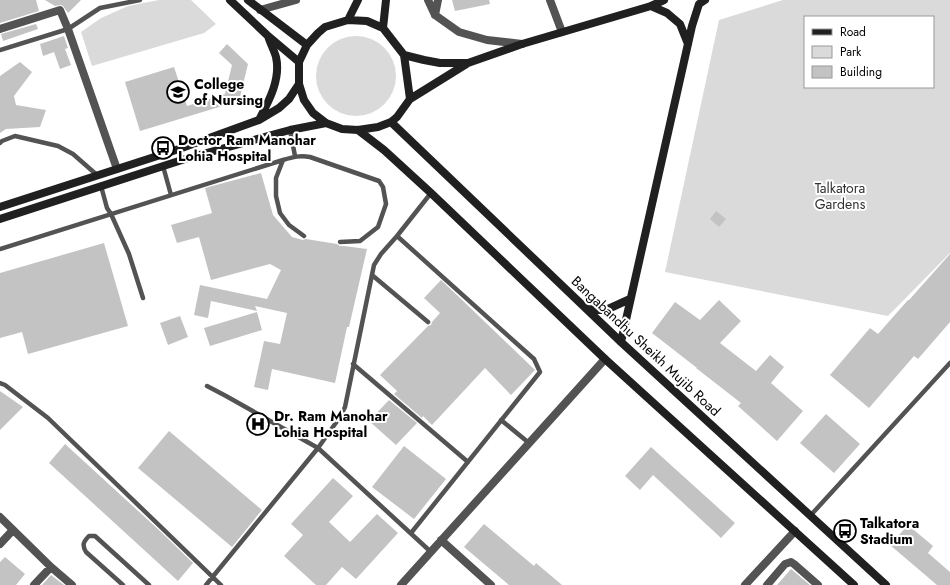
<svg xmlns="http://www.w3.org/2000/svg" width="950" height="585" font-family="Jost,sans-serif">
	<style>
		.green { fill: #dadada; fill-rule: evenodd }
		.building { fill: #c3c3c3 }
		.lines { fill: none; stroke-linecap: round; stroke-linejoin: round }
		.lane { stroke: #535353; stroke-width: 4.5 }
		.street { stroke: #535353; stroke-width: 8 }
		.secondary { stroke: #202020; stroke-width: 8 }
		.labels { text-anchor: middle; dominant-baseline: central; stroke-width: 4; stroke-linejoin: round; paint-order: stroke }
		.poi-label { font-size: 14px; font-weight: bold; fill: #000; stroke: #fff; text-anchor: start }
		.park-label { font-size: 14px; fill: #313131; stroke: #fff }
		.street-label { font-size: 14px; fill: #000; stroke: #fff }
	</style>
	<rect width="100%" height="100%" fill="#fff"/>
	<path class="green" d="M159 0H191L216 24 204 33 92 66 81 32 101 18 128 6Z
		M783 0H950V253L888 316 665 272 719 20ZM805 17H933V87H805Z
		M316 76a40 40 0 1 1 80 0a40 40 0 1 1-80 0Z"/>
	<path class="building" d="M0 0H36L39 11 0 23Z
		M45 0H81L68 13 63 6 61 5 55 6Z
		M452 0H489L490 4 455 11Z
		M36 24 38 29 3 41 1 34Z
		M64 36 68 48 65 49 71 65 60 69 54 52 43 56 40 44Z
		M227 44 248 64 239 101 140 131 125 82 174 67 187 106 225 94 232 65 219 53Z
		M20 62 32 72 14 96 16 105 46 110 40 127 6 129 0 133V76Z
		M261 173 273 215 292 237 303 240 306 239 337 244 340 246H344L367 249 349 327H347L335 383 272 369 268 390 254 387 264 341 280 344 287 313 255 306 257 311 211 301 208 318 194 315 200 285 267 299 281 270 270 264 211 280 199 237 177 243 171 225 212 213 205 188Z
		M716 211 726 219 719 227 710 219Z
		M104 243 128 326 28 354 22 332 0 338V273Z
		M950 254V322L918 359 914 356 869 408 830 375 870 328 878 334 908 300H909Z
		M441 280 460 298 535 370 511 395 485 368 432 425 423 416 422 418 394 394 397 391 380 375 428 326 431 325 432 322 440 313 424 298Z
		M719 300 741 321 720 343 756 371 770 355 784 367 771 383 803 411 777 441 738 406 741 403 696 368H697L652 333 675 302 700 320Z
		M257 312 262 330 210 346 204 328Z
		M180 316 188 337 168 345 160 323Z
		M0 391 23 407 0 430Z
		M389 400 417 423 396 445 369 421Z
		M826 414 860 444 834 473 800 443Z
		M169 431 262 510 232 547 138 468Z
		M65 444 160 531 193 563 178 581 49 463Z
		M404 446 446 479 414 519 372 487Z
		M651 447 735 523 721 538 653 475 640 490 625 476Z
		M333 478 353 496 329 522 350 542 377 514 398 533 356 579 342 567 326 585H316L284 556 303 535 291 524Z
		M484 524 534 566 536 563 562 585H509L464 547Z
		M908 525 933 546 928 553 950 572V585H937L890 545Z
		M5 557 25 574 16 585H0V562Z
		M791 569 810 585H777Z
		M51 575 64 585H42Z"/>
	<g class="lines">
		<path class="lane" d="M0 50 68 29 100 8 140 0
			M290 130 295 156
			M0 143 2 141 15 136 58 146 73 154 97 175
			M283 160 276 178V196L280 213 289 225 304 236
			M163 166 171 195
			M101 186 107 208 111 214 129 254 143 298
			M397 236 534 359 540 372 411 533
			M0 249 283 160C293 157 300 155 310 157L379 181 383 187 386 204 378 227 360 241 340 242
			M372 275 428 322
			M353 364 468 462
			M0 383 5 385 48 418 221 585
			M207 386 226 396 318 448 431 552
			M501 420 529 443
			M810 516 950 363
			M123 585 86 552C82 545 83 542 89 536H95L149 585
			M206 585 318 448 340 417 345 407 374 265 381 254 397 236 431 193"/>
		<path class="street" d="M428 0 435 15 459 32 487 40 522 44
			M550 0 562 32
			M260 10 296 0
			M435 15 438 0
			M0 29 60 10 68 29 117 169
			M0 517 51 567 72 585
			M441 540 491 585
			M0 544 13 530
			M34 585 51 567
			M401 585 605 359
			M745 585 795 531
			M767 585 785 564 791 562 794 564 818 585"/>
		<path class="secondary" d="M230 0 267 35 299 62
			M248 0 307 45
			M651 6 667 13 680 24 688 44
			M348 20 358 0
			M383 28 386 0
			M404 55 424 60 440 63H468
			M410 99 404 55 383 28 367 21 348 20 325 27 318 33 307 45 299 62V84L304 100 313 113 326 123 342 129 358 130 378 127 391 122 397 117 410 99 468 63 522 44 651 6 664 0
			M259 120C269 101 281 79 276 57 274 50 270 43 268 36
			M391 122 621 342 886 585
			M358 130 384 150 431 193 605 359 854 585
			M0 207 179 149 259 120 279 108 289 99 299 84
			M0 219 185 159 290 130 326 123
			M587 309 601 310 608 309 630 299
			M621 342 692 26 699 4 705 0"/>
	</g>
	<defs>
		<g id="university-ring" transform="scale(1.15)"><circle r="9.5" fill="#fff" stroke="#000" stroke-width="1.5"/><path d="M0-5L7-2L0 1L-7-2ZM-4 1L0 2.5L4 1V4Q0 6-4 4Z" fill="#000"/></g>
		<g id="bus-ring" transform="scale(1.15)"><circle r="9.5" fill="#fff" stroke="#000" stroke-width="1.5"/><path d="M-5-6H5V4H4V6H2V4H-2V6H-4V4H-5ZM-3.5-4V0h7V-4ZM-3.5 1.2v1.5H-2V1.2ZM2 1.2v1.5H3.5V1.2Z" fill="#000"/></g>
		<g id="hospital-ring" transform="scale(1.15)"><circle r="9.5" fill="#fff" stroke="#000" stroke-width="1.5"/><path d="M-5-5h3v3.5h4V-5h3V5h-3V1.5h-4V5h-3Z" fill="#000"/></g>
	</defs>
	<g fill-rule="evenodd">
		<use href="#university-ring" x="178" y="92"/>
		<use href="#bus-ring" x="163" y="148"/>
		<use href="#hospital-ring" x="258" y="424"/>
		<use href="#bus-ring" x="845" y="531"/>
	</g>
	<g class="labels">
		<g class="poi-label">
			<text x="194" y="84">College<tspan x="194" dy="16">of Nursing</tspan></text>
			<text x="178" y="140">Doctor Ram Manohar<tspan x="178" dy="16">Lohia Hospital</tspan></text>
			<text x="274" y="416">Dr. Ram Manohar<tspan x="274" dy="16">Lohia Hospital</tspan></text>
			<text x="860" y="523">Talkatora<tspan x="860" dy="16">Stadium</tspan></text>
		</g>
		<g class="park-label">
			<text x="840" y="188">Talkatora<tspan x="840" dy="16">Gardens</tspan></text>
		</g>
		<g class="street-label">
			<text transform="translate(646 346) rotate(43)">Bangabandhu Sheikh Mujib Road</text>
		</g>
	</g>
	<rect x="804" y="16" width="130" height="72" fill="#ffffff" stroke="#999999"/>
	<rect x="812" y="29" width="20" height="6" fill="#202020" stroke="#999999"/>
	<text x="840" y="36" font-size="12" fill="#000000">Road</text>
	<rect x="812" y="46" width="20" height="12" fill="#dadada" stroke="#999999"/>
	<text x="840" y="56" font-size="12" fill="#000000">Park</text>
	<rect x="812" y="66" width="20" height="12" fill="#c3c3c3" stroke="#999999"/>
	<text x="840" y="76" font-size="12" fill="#000000">Building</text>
</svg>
